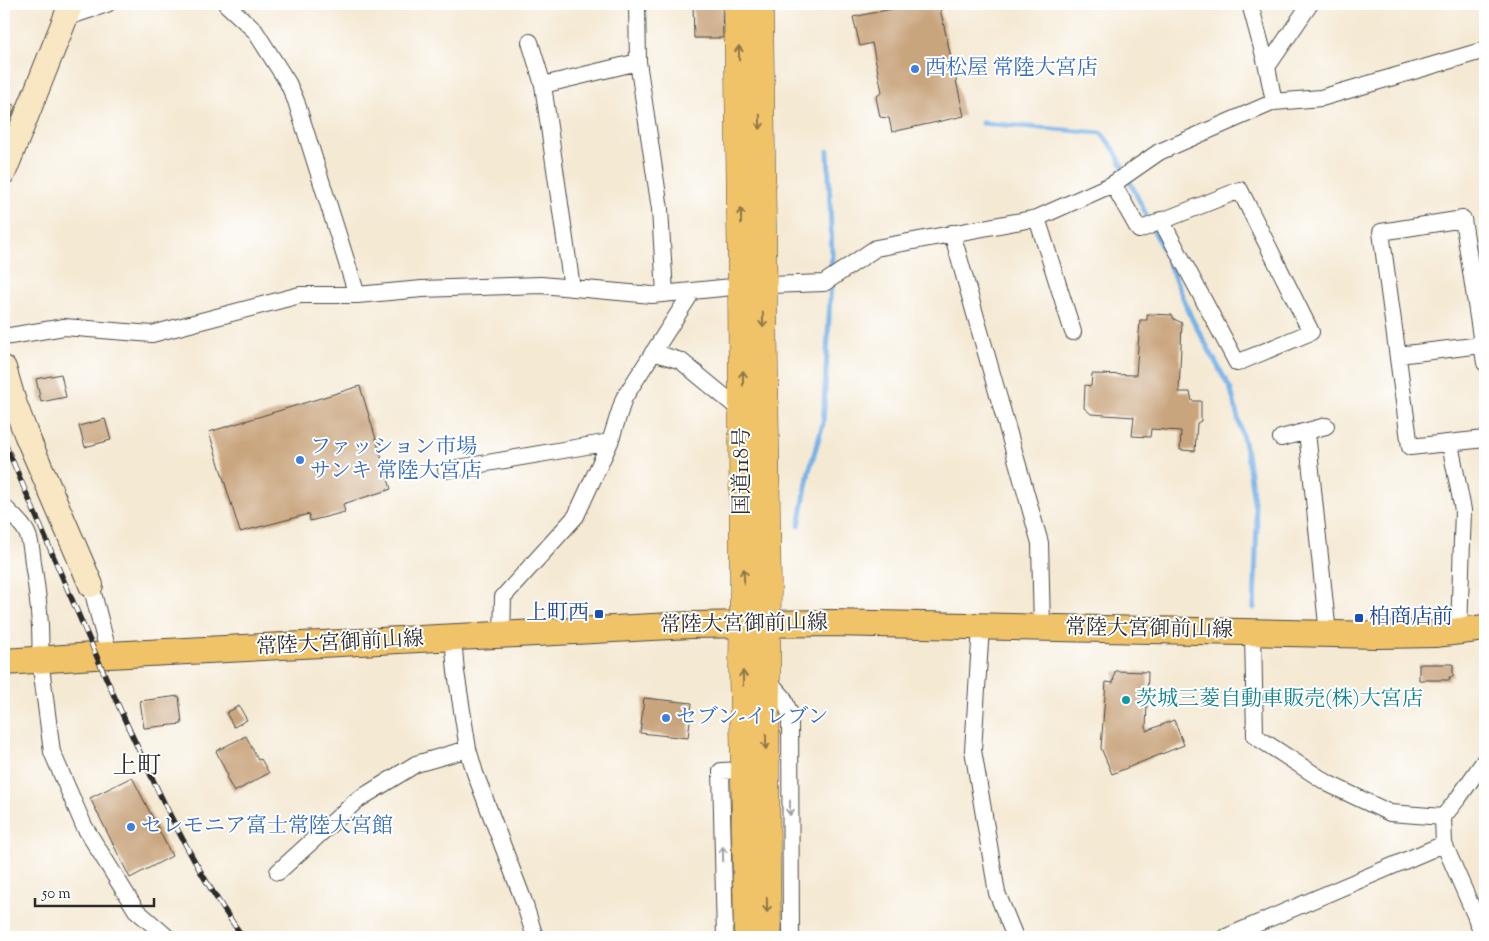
<svg xmlns="http://www.w3.org/2000/svg" width="1489" height="941" font-family="'Sorts Mill Goudy','Noto Serif JP',serif">
	<style>
		.lines { fill: none; stroke-linecap: round; stroke-linejoin: round }
		.stream { stroke: #77b2e8; stroke-width: 5 }
		.building { fill: #c9a57e }
		.street-casing { stroke: #494844; stroke-width: 18 }
		.secondary-casing { stroke: #494844; stroke-width: 26 }
		.primary-casing { stroke: #494844; stroke-width: 28 }
		.highway-casing { stroke: #494844; stroke-width: 29 }
		.street { stroke: #fff; stroke-width: 16 }
		.secondary { stroke: #f9e7c3; stroke-width: 24 }
		.primary { stroke: #f1c369; stroke-width: 26 }
		.highway { stroke: #f1c369; stroke-width: 28 }
		.rail-casing { stroke: #2b2b2b; stroke-width: 5.5 }
		.rail { stroke: #fff; stroke-width: 4; stroke-dasharray: 11; stroke-linecap: butt }
		.oneway { stroke: #8e774a }
		.oneway2 { stroke: #a0a0a0 }
		.shop-dot { fill: #3f7fe0; stroke: #fff; stroke-width: 2 }
		.transit-dot { fill: #1a4fb4; stroke: #fff; stroke-width: 2 }
		.culture-dot { fill: #0f9aa8; stroke: #fff; stroke-width: 2 }
		.labels { text-anchor: middle; dominant-baseline: central; stroke-width: 4; stroke-linejoin: round; paint-order: stroke }
		.shop-label { font-size: 21px; fill: #366cbe; stroke: #fff; text-anchor: start }
		.street-label { font-size: 21px; fill: #2b2b2b; stroke: #fff }
		.transit-label { font-size: 21px; fill: #164399; stroke: #fff; text-anchor: end }
		.culture-label { font-size: 21px; fill: #0d838f; stroke: #fff; text-anchor: start }
		.quarter-label { font-size: 24px; fill: #2b2b2b; stroke: #fff }
	</style>
	<rect width="100%" height="100%" fill="#fff"/>
	<filter id="ink" filterUnits="userSpaceOnUse"><feTurbulence type="fractalNoise" baseFrequency=".02" numOctaves="2"/><feDisplacementMap in="SourceGraphic" scale="10" xChannelSelector="R" yChannelSelector="G"/><feConvolveMatrix kernelMatrix="1 2 1 2 8 2 1 2 1" color-interpolation-filters="sRGB"/></filter>
	<filter id="wash" filterUnits="userSpaceOnUse"><feTurbulence type="fractalNoise" baseFrequency=".0096" numOctaves="4" result="noise"/><feDisplacementMap in="SourceGraphic" scale="20" xChannelSelector="R" yChannelSelector="G"/><feGaussianBlur stdDeviation="1.12" result="paint"/><feColorMatrix in="noise" values="0 0 0 0 0 0 0 0 0 0 0 0 0 0 0 0 0 1.4 0 .05"/><feComposite in="paint" operator="in"/></filter>
	<g filter="url(#wash)">
		<rect width="100%" height="100%" fill="#f4e9d3"/>
		<g class="lines">
			<path class="stream" d="M982 123 1101 133 1114 149 1160 243 1192 319 1231 390 1247 454 1257 522 1254 608
				M828 151 832 254 831 273
				M799 526 809 471 823 424 831 282"/>
		</g>
		<g id="blocks">
			<path class="building" d="M693 4H722L723 38H694Z
				M915 4H939L964 116 892 132 889 118 880 117 876 97 882 92 872 43 860 46 853 17Z
				M4 96 15 107 11 117 4 125Z
				M1147 314 1172 315 1174 319 1182 323 1179 392H1190L1192 401H1201V421L1197 423 1195 451 1180 450 1181 431 1151 429 1150 437 1132 436 1134 417 1091 414 1084 408 1085 385 1091 386 1092 374 1136 375 1140 320H1147Z
				M61 374 66 397 41 402 36 379Z
				M360 386 391 489 343 504 345 512 310 521 309 514 240 532 209 432Z
				M105 419 111 440 85 447 79 426Z
				M1419 664H1453V677H1449L1450 680H1419Z
				M1115 671 1148 672 1146 731 1174 720 1184 745 1112 774 1101 748 1106 682 1113 683Z
				M179 696 182 724 144 728 140 701Z
				M644 698 692 703 688 738 640 733Z
				M239 706 247 720 234 727 226 713Z
				M246 736 258 760 261 759 269 773 234 792 226 777 228 776 216 751Z
				M132 777 172 856 130 878 90 798Z"/>
		</g>
	</g>
	<g filter="url(#ink)">
		<use href="#blocks" fill-opacity="0" stroke="#494844" stroke-width="1"/>
		<g class="lines">
			<g class="street-casing">
				<path id="street" d="M226 4 255 31 288 83 296 101 357 295
					M637 4 638 62 660 209 665 294
					M1250 4 1267 67
					M65 18 107 4
					M530 42 543 85 572 288
					M543 85 638 62
					M1274 102 1267 67 1310 4
					M1113 184 1139 230 1240 190 1311 332 1237 363 1161 220
					M1037 218 1073 332
					M952 233 1040 543 1042 628
					M4 337 64 327 152 334 300 295H357L422 289 541 285 652 295 742 286 824 283 876 248 1037 218 1113 184 1159 152 1274 102 1321 98 1485 50
					M653 352 681 361 743 412
					M1398 355 1482 345
					M1485 363 1463 219 1381 232 1410 447 1485 439
					M1307 432 1328 634
					M1281 438 1326 426
					M1450 444 1463 510 1459 631
					M446 470 610 442
					M4 507C12 515 22 523 27 533 31 541 32 553 33 563 38 595 42 627 40 659L52 752 84 826 136 910 167 937
					M91 585 109 655
					M981 627 973 750 997 893 1015 937
					M1253 632 1255 736 1329 784 1390 813 1443 817
					M502 636 503 597 576 516 610 442 624 398 692 292
					M453 638 456 672 468 749 475 773 523 899 535 937
					M767 679 783 697 790 714 791 937
					M278 872 356 801 416 764 468 749
					M725 937 721 771 745 770
					M1226 937 1444 844
					M1483 937 1475 915 1444 844 1443 817 1459 797 1485 760"/>
			</g>
			<g class="secondary-casing">
				<path id="secondary" d="M4 172 71 4
					M4 368 14 402 26 434 91 585"/>
			</g>
			<g class="primary-casing">
				<path id="primary" d="M4 662 109 655 691 625 831 623 1379 635 1435 634 1485 628"/>
			</g>
			<g class="highway-casing">
				<path id="highway" d="M738 4 742 286 744 586 743 668 748 937
					M759 4 767 587 765 772 767 937"/>
			</g>
			<use href="#street" class="street"/>
			<use href="#secondary" class="secondary"/>
			<use href="#primary" class="primary"/>
			<use href="#highway" class="highway"/>
			<g class="rail-casing">
				<path id="rail" d="M4 441C44 534 83 627 124 718 159 794 194 870 243 937"/>
			</g>
			<use href="#rail" class="rail"/>
		</g>
		<defs><path id="oneway-shaft" d="M-6 0H5M1.5-3L5.5 0L1.5 3" fill="none" stroke-width="1.6" stroke-linecap="round" stroke-linejoin="round" transform="scale(1.25)"/></defs>
		<g class="oneway">
			<use href="#oneway-shaft" transform="translate(739 53) rotate(-91)"/>
			<use href="#oneway-shaft" transform="translate(760 122) rotate(89)"/>
			<use href="#oneway-shaft" transform="translate(741 216) rotate(-91)"/>
			<use href="#oneway-shaft" transform="translate(763 320) rotate(89)"/>
			<use href="#oneway-shaft" transform="translate(743 378) rotate(-90)"/>
			<use href="#oneway-shaft" transform="translate(744 576) rotate(-91)"/>
			<use href="#oneway-shaft" transform="translate(743 678) rotate(-91)"/>
			<use href="#oneway-shaft" transform="translate(766 742) rotate(91)"/>
			<use href="#oneway-shaft" transform="translate(767 905) rotate(89)"/>
		</g>
		<g class="oneway2">
			<use href="#oneway-shaft" transform="translate(790 808) rotate(90)"/>
			<use href="#oneway-shaft" transform="translate(723 854) rotate(-91)"/>
		</g>
	</g>
	<g class="shop-dot">
		<circle cx="915" cy="69" r="5"/>
		<circle cx="300" cy="460" r="5"/>
		<circle cx="666" cy="718" r="5"/>
		<circle cx="131" cy="827" r="5"/>
	</g>
	<g class="transit-dot">
		<rect x="594" y="609" width="10" height="10" rx="2.5"/>
		<rect x="1354" y="613" width="10" height="10" rx="2.5"/>
	</g>
	<circle class="culture-dot" cx="1126" cy="700" r="5"/>
	<g class="labels">
		<g class="shop-label">
			<text x="925" y="69">西松屋 常陸大宮店</text>
			<text x="310" y="448">ファッション市場<tspan x="310" dy="24">サンキ 常陸大宮店</tspan></text>
			<text x="676" y="718">セブン-イレブン</text>
			<text x="141" y="827">セレモニア富士常陸大宮館</text>
		</g>
		<g class="street-label">
			<text transform="translate(743 471) rotate(-90)">国道118号</text>
			<text transform="translate(744 625) rotate(-1)">常陸大宮御前山線</text>
			<text transform="translate(1149 630) rotate(1)">常陸大宮御前山線</text>
			<text transform="translate(340 644) rotate(-3)">常陸大宮御前山線</text>
		</g>
		<g class="transit-label">
			<text x="589" y="614">上町西</text>
			<text x="1369" y="618" text-anchor="start">柏商店前</text>
		</g>
		<g class="culture-label">
			<text x="1136" y="700">茨城三菱自動車販売(株)大宮店</text>
		</g>
		<g class="quarter-label">
			<text x="137" y="767">上町</text>
		</g>
	</g>
	<rect width="1489" height="941" fill="none" stroke="#fff" stroke-width="20"/>
	<path d="M35 898v8h119v-8" fill="none" stroke="#2b2b2b" stroke-width="2.5"/>
	<text x="42" y="898" font-size="15" fill="#2b2b2b" stroke="#ffffff" stroke-width="4" paint-order="stroke">50 m</text>
</svg>
